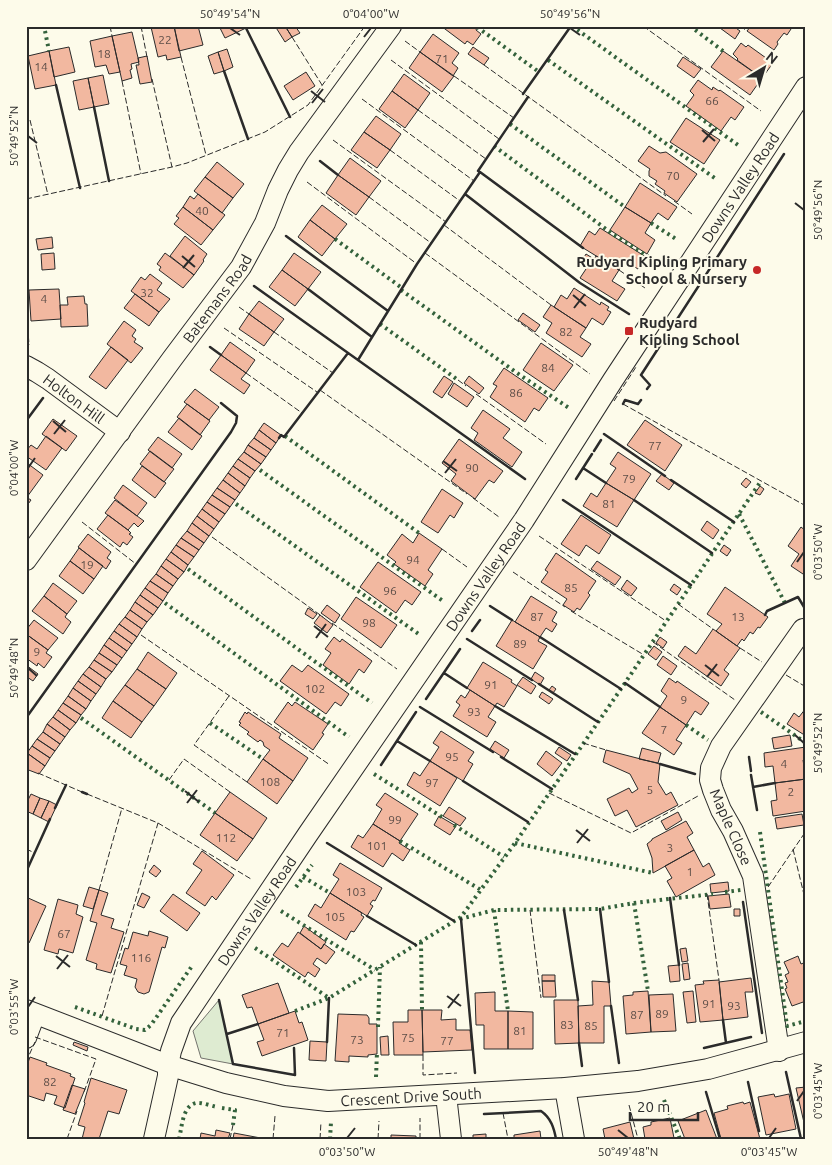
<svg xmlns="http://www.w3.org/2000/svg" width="832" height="1165" font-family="Ubuntu,sans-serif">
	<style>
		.green { fill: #deebd1; stroke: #74746e }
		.building { fill: #f2b8a0; stroke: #2b2b2b }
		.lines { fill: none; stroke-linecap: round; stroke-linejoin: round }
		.street-casing { stroke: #2b2b2b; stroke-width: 22 }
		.street { stroke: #fdfbea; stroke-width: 20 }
		.hedge { stroke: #34623c; stroke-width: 4; stroke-dasharray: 2.5 4; stroke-linecap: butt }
		.fence { stroke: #2b2b2b; stroke-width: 1; stroke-dasharray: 6 2.5; stroke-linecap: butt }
		.wall { stroke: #2b2b2b; stroke-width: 2.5 }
		.ticks { fill: none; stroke: #2b2b2b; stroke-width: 2 }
		.poi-dot { fill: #c62828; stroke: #fdfbea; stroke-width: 2 }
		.labels { text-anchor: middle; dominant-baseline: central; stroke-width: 4; stroke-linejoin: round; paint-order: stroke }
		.number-label { font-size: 12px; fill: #5d4e48 }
		.street-label { font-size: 15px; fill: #2b2b2b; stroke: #fdfbea }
		.poi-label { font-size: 15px; font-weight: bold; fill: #2b2b2b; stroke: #fdfbea; text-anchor: end }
		.neatline { fill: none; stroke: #2b2b2b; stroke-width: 2 }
		.ticks-label { font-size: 12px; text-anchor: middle; fill: #2b2b2b }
	</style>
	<rect width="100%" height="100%" fill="#fdfbea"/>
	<path class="green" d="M219 1000 233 1064 201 1058 193 1031Z"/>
	<path class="building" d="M157 26H174L181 57 167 60 166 55 158 57 151 27Z
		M174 26H198L203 45 179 51Z
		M219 26H245L246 28 225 38Z
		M275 26H285L292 37 285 42Z
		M285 26H295L300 33 292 37Z
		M441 26H475L477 27 476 30 481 34 473 45 467 41 465 44Z
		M721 26H733L740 31 735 39 720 28Z
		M751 26H793L787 35 784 33 777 42 778 44 774 50 747 31Z
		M132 32 139 62 131 64 132 69 130 70 132 78 122 81 112 36Z
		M433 34 459 53 452 63 458 68 453 76 420 52Z
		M112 36 120 72 109 74 106 65 95 67 90 41Z
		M741 43 746 47 748 45 773 63 762 78 737 60 738 59 733 54Z
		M69 47 75 72 54 77 49 51Z
		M473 47 489 58 484 65 468 54Z
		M227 49 233 67 224 71 218 52Z
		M49 51 56 85 35 89 28 56Z
		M723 51 762 78 750 95 711 67Z
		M218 52 224 71 214 74 208 56Z
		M420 52 454 76 442 92 409 68Z
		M147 56 152 82 140 84 136 65H139L138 58Z
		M683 57 701 69 694 78 677 66Z
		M306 72 315 86 293 100 284 86Z
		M404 74 430 93 418 110 392 91Z
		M103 75 109 104 94 107 88 78Z
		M88 78 94 107 79 110 73 81Z
		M698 80 712 90 713 87 719 91 720 90 744 107 735 120 731 117 721 131 686 106 694 95 690 91Z
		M392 91 418 110 405 128 379 109Z
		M376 116 401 134 390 150 364 132Z
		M686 118 720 140 704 164 670 142Z
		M364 132 390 150 377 168 351 150Z
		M649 146 660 153 666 152 697 174 677 202 664 193 665 191 655 184 657 181 649 176V171L650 169 638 161Z
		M350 158 381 181 369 197 338 175Z
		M217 162 244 184 233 198 205 177Z
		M338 175 369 197 356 215 326 193Z
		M205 177 233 198 222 213 194 191Z
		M640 183 677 207 668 220 658 213 651 223 625 207Z
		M198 194 225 215 213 230 183 207 190 196 194 199Z
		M322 205 347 224 335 239 310 220Z
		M183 207 213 230 201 245 174 224 179 218 176 216Z
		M625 207 651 223 645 233 655 240 647 254 610 230Z
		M310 220 335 239 322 256 298 237Z
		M600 228 646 257 638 269 625 261 619 270 580 246 589 231 595 235Z
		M185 236 207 254 203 260 204 261 194 275 170 256Z
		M52 237 53 248 38 250 36 239Z
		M54 253 55 269 42 270 41 254Z
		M165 253 194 275 183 288 159 270 161 267 157 264Z
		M294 253 321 272 308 289 282 270Z
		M586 254 594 259 596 256 619 270 612 281 625 289 617 301 580 278 586 269 579 265Z
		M282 270 308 289 295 306 269 287Z
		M150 274 162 283 157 290 170 299 159 312 131 291 141 277 145 280Z
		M574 288 600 305 601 302 609 307 607 310 611 312 603 325 592 318 586 328 554 307 561 295 567 299Z
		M59 289 61 319 31 321 29 290Z
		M135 294 159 312 149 326 124 308Z
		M84 296 85 304H87L88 326 61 327 60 305H68L67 297Z
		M259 301 284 319 274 332 249 314Z
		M551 305 586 328 580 337 591 344 582 357 546 333 552 323 543 317Z
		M523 313 540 325 535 332 518 320Z
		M249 314 274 332 264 346 239 329Z
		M124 321 136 330 132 336 136 339 134 342 143 348 131 363 107 344Z
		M230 342 255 360 246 373 221 355Z
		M541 343 573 365 554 391 523 370Z
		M111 347 128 360 106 389 89 377Z
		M221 355 246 373 241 379 250 385 244 394 210 370Z
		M504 368 548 398 539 411 534 408 525 422 490 397 497 386 493 384Z
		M444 376 453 382 442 398 433 392Z
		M469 376 484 388 479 394 464 383Z
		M454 383 474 397 467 407 448 394Z
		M195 389 219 407 209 420 184 402Z
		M187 404 210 421 200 435 177 417Z
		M483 410 510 429 503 438 522 452 512 467 474 440 478 433 471 428Z
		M179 418 202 436 192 450 168 432Z
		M53 419 77 436 66 451 42 434Z
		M645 420 682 445 665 471 627 445Z
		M264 423 281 435 276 443 259 430Z
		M259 430 276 443 271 450 254 438Z
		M46 436 62 448 46 470 26 456V451L31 445 37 449Z
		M158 437 182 454 172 468 148 450Z
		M254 438 271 450 266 457 248 445Z
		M459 439 503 471 494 483 489 480 475 499 451 481 456 474 442 463Z
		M248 445 266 457 261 464 244 452Z
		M150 451 174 469 164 482 140 464Z
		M244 452 261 464 255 471 238 459Z
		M618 452 651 474 634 500 606 483 616 468 610 464Z
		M238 459 255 471 250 478 233 466Z
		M27 463 43 475 27 497 26 464Z
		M142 466 166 483 155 498 132 480Z
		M233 466 250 478 245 486 228 473Z
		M228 473 245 486 240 493 223 480Z
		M662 474 674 483 669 490 656 481Z
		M746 478 751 482 746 488 741 484Z
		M223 480 240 493 235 500 217 488Z
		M606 483 634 500 617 527 583 506 591 493 597 497Z
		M123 485 147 503 137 516 114 498Z
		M760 486 764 489 760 495 755 493Z
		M217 488 235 500 230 507 212 495Z
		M442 489 463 503 454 518 450 515 438 533 421 522Z
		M212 495 230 507 225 514 207 502Z
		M26 497 31 500 26 507Z
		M115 500 144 521 138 527 134 523 128 530 105 513Z
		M207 502 225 514 219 522 202 509Z
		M202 509 219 522 214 529 197 516Z
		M108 515 128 530 131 533 129 534 133 537 127 545 123 542 120 547 97 529Z
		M581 515 611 535 599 554 586 545 579 556 561 544Z
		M197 516 214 529 209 536 192 523Z
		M707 521 719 530 713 539 701 530Z
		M192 523 209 536 204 543 187 531Z
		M801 527 806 531V570L803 574 791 566 799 554 788 546Z
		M187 531 204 543 199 550 181 538Z
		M419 533 442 549 428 570 433 574 425 586 394 564 396 562 387 555 402 534 413 543Z
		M88 534 111 552 107 558 111 561 106 569 78 547Z
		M181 538 199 550 194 557 176 545Z
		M176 545 194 557 188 565 171 552Z
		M724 545 731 550 727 556 720 551Z
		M79 548 103 566 94 579 70 561Z
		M171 552 188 565 184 572 166 559Z
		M556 553 596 581 588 593 590 595 580 610 577 608 574 612 563 605 567 599 541 582 548 572 545 570Z
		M166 559 184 572 178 579 161 566Z
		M70 561 94 579 83 594 59 576Z
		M597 561 621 577 615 585 591 569Z
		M378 562 421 592 412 605 405 600 396 613 360 587Z
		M161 566 178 579 173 586 156 574Z
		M156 574 173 586 168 593 150 581Z
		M627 580 637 588 631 596 621 589Z
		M150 581 168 593 163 601 145 588Z
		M53 583 77 601 67 614 44 596Z
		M674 584 681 589 677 595 670 590Z
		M725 587 768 617 760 628 758 627 753 634 750 632 744 641 742 639 737 646 716 631 722 624 707 614Z
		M145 588 163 601 158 608 140 595Z
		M140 595 158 608 153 615 135 602Z
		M44 596 67 614 65 617 71 622 63 634 32 611Z
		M531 596 557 612 552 621 557 624 552 632 546 628 540 637 515 622Z
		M356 597 397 625 381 648 341 619Z
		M135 602 153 615 147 622 130 610Z
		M327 605 340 615 335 623 321 613Z
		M308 608 317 614 313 619 305 614Z
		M130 610 147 622 142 629 125 617Z
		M320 615 333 625 327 633 314 623Z
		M125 617 142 629 137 637 119 624Z
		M34 620 58 638 48 650 26 634V630Z
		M512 620 540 637 538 641 547 646 533 669 496 646Z
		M119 624 137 637 132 644 114 631Z
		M713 629 740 648 724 670 729 674 721 686 678 656 685 646 696 654Z
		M114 631 132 644 127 651 109 638Z
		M26 634 48 650 46 653 52 657 44 668 38 663 37 666 26 658Z
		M334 637 340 642 342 639 372 661 364 673 359 669 349 684 323 665 331 653 325 649Z
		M660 637 667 642 663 648 656 643Z
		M109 638 127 651 122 658 104 645Z
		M104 645 122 658 117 665 99 653Z
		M654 646 662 652 656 660 648 654Z
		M148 652 177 673 166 689 137 669Z
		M99 653 117 665 112 672 94 660Z
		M663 656 677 666 671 675 657 665Z
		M94 660 112 672 106 679 89 667Z
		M483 662 512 680 511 682 517 686 504 707 497 703 495 706 467 688Z
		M26 665 38 674 33 681 27 677 26 678Z
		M292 665 302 672 308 665 349 694 341 706 335 702 326 714 280 681Z
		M89 667 106 679 101 687 83 674Z
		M137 669 166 689 154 706 125 685Z
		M535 672 544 678 540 685 531 679Z
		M83 674 101 687 96 694 78 681Z
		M523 677 536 686 531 694 517 685Z
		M669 678 676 683 677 681 709 703 701 715 695 711 686 725 660 707 667 696 661 691Z
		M78 681 96 694 91 701 73 688Z
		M125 685 154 706 142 722 113 701Z
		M552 686 556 689 553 693 549 690Z
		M73 688 91 701 86 709 68 696Z
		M470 690 495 706 488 717 496 722 487 737 453 716 460 705 456 702 461 695 465 698Z
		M542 692 553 699 549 704 539 697Z
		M68 696 86 709 81 715 63 703Z
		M113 701 142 722 131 738 102 718Z
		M288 702 292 706 295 702 328 724 322 733 324 734 313 750 274 722Z
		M63 703 81 715 76 723 58 710Z
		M660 707 686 725 676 740 682 743 674 755 642 733Z
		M806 708V736L787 724 794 713 799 717Z
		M58 710 76 723 70 730 53 717Z
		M245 712 247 714 248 712 281 734 279 738 308 758 293 781 263 759 270 750 264 746 263 742 260 740 258 742 247 734 249 732 239 725 241 723 239 722Z
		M53 717 70 730 65 737 47 724Z
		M47 724 65 737 60 744 43 732Z
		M441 731 474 752 468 761 473 764 463 781 430 761 439 747 433 743Z
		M43 732 60 744 55 751 37 739Z
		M790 735 792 746 774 749 772 738Z
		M37 739 55 751 50 758 32 746Z
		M495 741 509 750 504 758 490 749Z
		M32 746 50 758 45 766 27 753Z
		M559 747 571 755 567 761 555 753Z
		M806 747V760H803L806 779 775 783 773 766 765 767 764 753Z
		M642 748 661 753 658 763 639 759Z
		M606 750 660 764 658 782 666 795 671 792 678 805 636 827 627 810 615 816 607 799 629 788 632 793 638 789 630 774 603 762Z
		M546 751 562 763 552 776 537 764Z
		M27 753 45 766 39 774 26 769V755Z
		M263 759 293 781 277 804 247 782Z
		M430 761 457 778 440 806 407 785 414 772 420 776Z
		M806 779V811L773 816 771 801 777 800 775 783Z
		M230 792 267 818 253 839 215 813Z
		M385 793 418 814 400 841 373 824 382 809 376 805Z
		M31 794 40 798 33 814 26 811V804Z
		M40 798 49 801 41 818 33 814Z
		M49 801 57 805 49 822 41 818Z
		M449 807 466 818 460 826 443 816Z
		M678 812 682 820 666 830 661 821Z
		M215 813 253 839 237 861 200 835Z
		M802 814 804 825 777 829 775 818Z
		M439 816 456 826 450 835 434 825Z
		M686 821 693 833 687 837 694 850 653 873 652 858 647 844 652 840V839Z
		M373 824 400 841 399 843 410 850 403 861 392 853 383 867 351 847 358 835 363 838Z
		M694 850 703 867 709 863 715 875 676 897 667 881 672 878 665 866Z
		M202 851 234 875 216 900 212 896 205 906 186 893 202 870 193 864Z
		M340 863 382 888 375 901 373 900 370 904 373 906 367 916 330 893 339 879 333 875Z
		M154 865 161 871 156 877 149 872Z
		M728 882 729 891 711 893 710 884Z
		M89 887 99 890 93 909 83 906Z
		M99 890 108 893 101 915 114 919 111 928 124 932 111 973 96 969 97 964 86 960 97 923 90 921Z
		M142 893 150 897 144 908 137 905Z
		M330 893 362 913 361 915 364 917 354 932 351 931 346 940 308 916 315 904 321 908Z
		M173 894 200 913 187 931 160 911Z
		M729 894 731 907 710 909 708 896Z
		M26 897 46 906 29 943 26 942Z
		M58 899 78 905 76 914 83 917 73 953 59 949 58 954 44 950Z
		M734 909H740V916H734Z
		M304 926 326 942 321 949 300 933Z
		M149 931 168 937 165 948 162 947 149 992 144 994 138 992 135 987 137 979 124 975 127 966 120 964 125 948 128 949 133 932 148 936Z
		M298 932 321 949 324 944 335 952 326 964 317 958 313 964 320 969 315 977 308 972 305 977 273 955 282 943 288 947Z
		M686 948 688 961 682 962 680 949Z
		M798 956 801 964 806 962V1001L792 1006 785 989 787 988 785 983 788 982 785 975 789 973 784 962Z
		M688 963 690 979 684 980 682 964Z
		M679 965 680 981 670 982 668 966Z
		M542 975H555V981H542Z
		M751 978 753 992H745L748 1017 723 1020 719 982Z
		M719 980 723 1020 700 1022 695 985 704 984 703 981Z
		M542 981H555L556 997H543Z
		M592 981 609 982 611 1006H604V1043H579L578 1006 593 1005Z
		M278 983 289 1013 258 1024 252 1007 247 1008 242 995Z
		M648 991 651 1032 626 1034 623 996 633 995V992Z
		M693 991 696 1022 687 1023 683 992Z
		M495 992V1011H508V1049H484V1025H476L475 993Z
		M673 994 676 1031 651 1032 649 995Z
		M554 1000H578L579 1043 555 1044Z
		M408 1010H422L423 1055H394L393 1022H408Z
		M422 1010H442L441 1020 456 1019V1030H470L472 1050 423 1052Z
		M295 1011 299 1023 302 1022 308 1040 262 1056 257 1042 264 1040 258 1024Z
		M508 1011 533 1012V1049H508Z
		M338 1014 367 1015 369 1018V1024H377V1054L368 1055V1057L349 1056V1062L335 1061Z
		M388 1036 389 1055H381L380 1037Z
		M310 1041 327 1042 326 1061 309 1060Z
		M74 1042 88 1047 87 1051 73 1045Z
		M30 1057 47 1063 46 1065 71 1074 70 1076 75 1078 65 1108 54 1104 57 1096 46 1093 44 1101 26 1095V1068Z
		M91 1078 127 1090 119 1114 108 1111 99 1139H82L85 1127 78 1125 85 1103 84 1102Z
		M72 1085 85 1089 75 1114 63 1110Z
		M806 1087V1127H805L796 1088Z
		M774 1094 775 1097 789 1094 796 1129 766 1135 758 1097Z
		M743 1102 744 1104 750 1102 760 1139H721L714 1113 728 1109 727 1106Z
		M706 1110 717 1139H685L678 1121Z
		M670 1118 674 1138 679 1137V1139H645L643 1127 651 1125V1122Z
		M630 1122 634 1139H605L603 1129Z
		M216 1130 230 1133 228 1139H200L201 1133 215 1136Z
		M540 1131 541 1139H514V1135Z
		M234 1133 266 1139H233Z
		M486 1134V1139H473V1135Z
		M391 1135 416 1136V1139H391Z"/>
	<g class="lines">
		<g class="street-casing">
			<g id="street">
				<path id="s1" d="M26 366 37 372 48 379 120 432"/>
				<path id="s2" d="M26 560 172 359 241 267 265 223 278 190 288 170 299 152 391 26"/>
				<path id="s3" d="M26 1010 168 1065 226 1083 284 1096 328 1101 565 1088 638 1081 708 1069 806 1042"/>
				<path d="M26 1038 35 1014"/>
				<path d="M779 1051 753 876 733 831 721 810 713 790 710 780 711 768 721 746 803 629"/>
				<path d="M565 1088 574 1139"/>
				<path d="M446 1095 451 1139"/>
				<path id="s4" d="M154 1139 168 1076V1065L171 1051 181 1023 308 834 524 520 613 380 806 87"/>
			</g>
		</g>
		<use href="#street" class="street"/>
		<path class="hedge" d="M572 26 738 145
			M690 26 723 51
			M477 27 539 72
			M45 31 49 51
			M548 60 716 179
			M510 124 625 207
			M494 146 614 235 660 264
			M651 223 676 239
			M335 239 402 288
			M401 290 517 373 569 408
			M380 324 458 380
			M285 436 419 533
			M260 470 443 601
			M236 504 420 635
			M739 514 785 603
			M188 569 372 703
			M165 603 349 737
			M761 712 806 743
			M81 718 215 813
			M210 723 263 759
			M686 725 708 740
			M374 774 442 817
			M454 825 504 857
			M760 832 787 1026 806 1021
			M400 841 481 890
			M515 843 653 873
			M303 877 330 893
			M296 887 312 865
			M725 892 741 890
			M634 903 648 991
			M494 910 508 1011
			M281 911 375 970
			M460 919 494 910 600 909 634 903 713 894
			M421 942 422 1010
			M255 948 329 998
			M75 1007 136 1029 145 1030 151 1025 192 966
			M295 1011 329 998 461 917 515 843 625 683 761 481
			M378 1027 380 967
			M376 1077 377 1052
			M664 1100 680 1139
			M222 1108 235 1110 233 1125
			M179 1139C182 1128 182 1106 196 1103 202 1102 211 1106 217 1107
			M330 1139 331 1122"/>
		<path class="fence" d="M110 26 112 36
			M141 26 147 57
			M643 26 761 111
			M740 26 747 31
			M292 37 322 85
			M405 41 420 52
			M181 57 206 155
			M391 60 499 139
			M484 65 666 196
			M454 76 514 118
			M152 79 172 167
			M122 81 141 174
			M362 99 474 181
			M418 110 486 159
			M30 120 48 195
			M333 140 446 222
			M390 150 460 201
			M307 182 417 264
			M369 197 431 243
			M26 199 172 167 187 163 265 132 308 105 365 26
			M674 201 692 214
			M444 225 551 305
			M425 253 590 374
			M619 270 645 288
			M26 302 29 345
			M239 307 249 314
			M224 328 317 392
			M274 332 333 373
			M246 373 302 413
			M458 380 466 386
			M320 390 467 494
			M476 394 546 444
			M614 401 636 367
			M623 404 806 506
			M473 498 499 517
			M82 522 136 564
			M539 536 666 621
			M212 537 323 617
			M442 549 467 567
			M513 572 565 607
			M678 604 713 629
			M571 611 644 655
			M332 623 397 669
			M141 635 330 765
			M653 642 735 700
			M740 648 762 662
			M786 675 806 687
			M229 696 194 745 247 782
			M583 743 606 750
			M38 773 82 792
			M169 780 184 759 230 792
			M549 793 631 833 698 796
			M87 794 158 823 251 879
			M26 849 35 853
			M793 849 806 903
			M768 887 806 831
			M99 890 122 808
			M707 894 719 980
			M530 910 541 998
			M102 1016 158 823
			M35 1037 96 1059 84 1092
			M423 1055V1075L457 1073
			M26 1062 35 1042
			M629 1105 638 1139
			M503 1113 508 1139
			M67 1139 77 1111
			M230 1139 233 1125
			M273 1139 275 1116
			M320 1139 321 1122
			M378 1139 379 1121
			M420 1139V1118"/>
		<path class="wall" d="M246 28 290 117
			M224 71 248 139
			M56 85 80 188
			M523 94 571 26
			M94 107 109 181
			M320 161 338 175
			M480 172 583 248
			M465 194 580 283 629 314
			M286 236 388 311
			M254 286 525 479
			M308 289 372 337
			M210 347 221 355
			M358 360 417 264 480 172 478 171 528 97
			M647 389 650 385 641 375 784 154
			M623 404 625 400 638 404 641 400
			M26 421 43 398
			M604 434 665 476
			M279 438 281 435 284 437 348 353
			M594 451 601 440
			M583 468 606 483
			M576 479 592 454
			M671 480 734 522
			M563 500 691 585
			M634 500 712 553
			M490 606 512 620
			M765 615 767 611 798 597 804 607
			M472 631 480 620
			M540 637 621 689
			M467 639 532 680
			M444 673 467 688
			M625 683 660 707
			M539 684 598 722
			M426 699 460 649
			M495 706 575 754
			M420 707 493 752
			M26 718 231 432 236 423 237 416 221 403
			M397 741 430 761
			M501 757 552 789
			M749 757 751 771
			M660 764 695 774
			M381 765 416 712
			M751 775 757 810
			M463 781 528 822
			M753 787 775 783
			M82 792 87 794
			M26 796 28 792
			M55 808 66 785
			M327 843 454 921
			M26 872 50 819
			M670 898 679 965
			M743 902 762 1033
			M600 909 609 982
			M564 910 578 1000
			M367 916 416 945
			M461 919 475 1073
			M219 1000 233 1064 295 1075 294 1048
			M611 1006 619 1063
			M723 1020 726 1043
			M227 1034 258 1024
			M327 1042 329 998
			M579 1043 582 1066
			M704 1048 751 1037
			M786 1072 801 1139
			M748 1082 759 1131
			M706 1092 720 1139
			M484 1114 541 1111C551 1118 554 1128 556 1139"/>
	</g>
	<path class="ticks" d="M230 28 240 35M570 28 580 35M364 37 371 28M311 91 325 102M312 103 323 89M702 130 715 141M28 136 37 143M703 142 714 129M795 203 804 210M182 256 195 267M183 268 194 255M573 295 586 306M574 308 585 294M53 421 66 432M54 434 65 420M443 461 457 471M28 468 35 458M445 473 456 459M797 562 804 552M314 626 328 637M316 638 326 624M705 665 719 676M28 668 37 676M707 677 717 664M795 735 804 743M185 791 199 802M187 803 197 790M576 830 590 841M577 843 588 829M56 956 70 967M57 969 68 955M447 996 461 1006M28 1007 35 997M448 1008 459 994M797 1101 804 1091M618 1130 628 1138M347 1138 355 1128M769 1138 776 1128"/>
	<g class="poi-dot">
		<circle cx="757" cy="270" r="5"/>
		<rect x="624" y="326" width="10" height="10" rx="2.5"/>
	</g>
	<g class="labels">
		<g class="number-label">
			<text x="165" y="39">22</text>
			<text x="104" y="53">18</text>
			<text x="442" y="58">71</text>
			<text x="41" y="66">14</text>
			<text x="712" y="100">66</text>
			<text x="673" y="175">70</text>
			<text x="202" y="210">40</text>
			<text x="147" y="292">32</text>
			<text x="44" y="298">4</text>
			<text x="566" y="331">82</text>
			<text x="548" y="367">84</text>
			<text x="516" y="392">86</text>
			<text x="655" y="445">77</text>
			<text x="472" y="467">90</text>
			<text x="629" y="478">79</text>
			<text x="609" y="503">81</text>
			<text x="413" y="559">94</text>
			<text x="87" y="564">19</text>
			<text x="571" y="587">85</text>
			<text x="390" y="590">96</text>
			<text x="537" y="616">87</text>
			<text x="738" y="616">13</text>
			<text x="369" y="622">98</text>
			<text x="520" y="643">89</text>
			<text x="37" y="651">9</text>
			<text x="491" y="684">91</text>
			<text x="315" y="688">102</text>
			<text x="684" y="699">9</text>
			<text x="474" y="711">93</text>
			<text x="664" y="729">7</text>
			<text x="452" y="756">95</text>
			<text x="784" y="763">4</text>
			<text x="270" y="781">108</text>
			<text x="432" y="782">97</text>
			<text x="650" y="789">5</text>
			<text x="791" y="791">2</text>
			<text x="395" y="819">99</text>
			<text x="226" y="837">112</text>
			<text x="377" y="845">101</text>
			<text x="670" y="847">3</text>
			<text x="690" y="871">1</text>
			<text x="356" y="891">103</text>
			<text x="335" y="916">105</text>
			<text x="64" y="933">67</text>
			<text x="141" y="957">116</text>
			<text x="709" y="1003">91</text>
			<text x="734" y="1005">93</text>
			<text x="662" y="1013">89</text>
			<text x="637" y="1014">87</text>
			<text x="567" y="1024">83</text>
			<text x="591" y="1025">85</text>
			<text x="520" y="1030">81</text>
			<text x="283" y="1032">71</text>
			<text x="408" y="1037">75</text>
			<text x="357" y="1039">73</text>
			<text x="447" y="1040">77</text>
			<text x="50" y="1081">82</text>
		</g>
		<g class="street-label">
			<text stroke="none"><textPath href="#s4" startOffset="1125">Downs Valley Road</textPath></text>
			<text stroke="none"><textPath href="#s2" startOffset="324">Batemans Road</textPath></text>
			<text stroke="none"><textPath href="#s1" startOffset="58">Holton Hill</textPath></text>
			<text stroke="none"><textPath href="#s4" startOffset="660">Downs Valley Road</textPath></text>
			<text transform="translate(731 827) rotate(66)">Maple Close</text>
			<text stroke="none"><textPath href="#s4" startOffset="255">Downs Valley Road</textPath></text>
			<text stroke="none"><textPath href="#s3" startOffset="400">Crescent Drive South</textPath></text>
		</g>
		<g class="poi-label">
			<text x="747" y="261">Rudyard Kipling Primary<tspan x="747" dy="17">School &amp; Nursery</tspan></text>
			<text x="639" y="322" text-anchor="start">Rudyard<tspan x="639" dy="17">Kipling School</tspan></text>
		</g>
	</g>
	<rect width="832" height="1165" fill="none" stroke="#fdfbea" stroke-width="55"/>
	<g transform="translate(764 68) rotate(38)" stroke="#fdfbea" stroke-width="4" paint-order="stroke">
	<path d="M0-4L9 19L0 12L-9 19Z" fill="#2b2b2b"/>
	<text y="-8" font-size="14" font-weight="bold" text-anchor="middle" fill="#2b2b2b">N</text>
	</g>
	<path d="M630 1112v8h68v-8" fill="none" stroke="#2b2b2b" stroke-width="2.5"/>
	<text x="637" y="1112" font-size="15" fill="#2b2b2b" stroke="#fdfbea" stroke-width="4" paint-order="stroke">20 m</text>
	<rect x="28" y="28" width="776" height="1110" class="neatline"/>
	<g class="ticks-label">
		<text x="230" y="18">50°49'54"N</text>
		<text x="371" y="18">0°04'00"W</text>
		<text x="570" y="18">50°49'56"N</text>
		<text transform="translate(14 136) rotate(-90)" y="4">50°49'52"N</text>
		<text transform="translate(818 210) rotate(-90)" y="4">50°49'56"N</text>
		<text transform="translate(14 468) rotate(-90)" y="4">0°04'00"W</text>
		<text transform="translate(818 552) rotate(-90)" y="4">0°03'50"W</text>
		<text transform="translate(14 668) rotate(-90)" y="4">50°49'48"N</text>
		<text transform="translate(818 743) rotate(-90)" y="4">50°49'52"N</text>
		<text transform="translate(14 1007) rotate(-90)" y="4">0°03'55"W</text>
		<text transform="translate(818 1091) rotate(-90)" y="4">0°03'45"W</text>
		<text x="347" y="1156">0°03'50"W</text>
		<text x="628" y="1156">50°49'48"N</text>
		<text x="769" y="1156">0°03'45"W</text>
	</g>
</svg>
